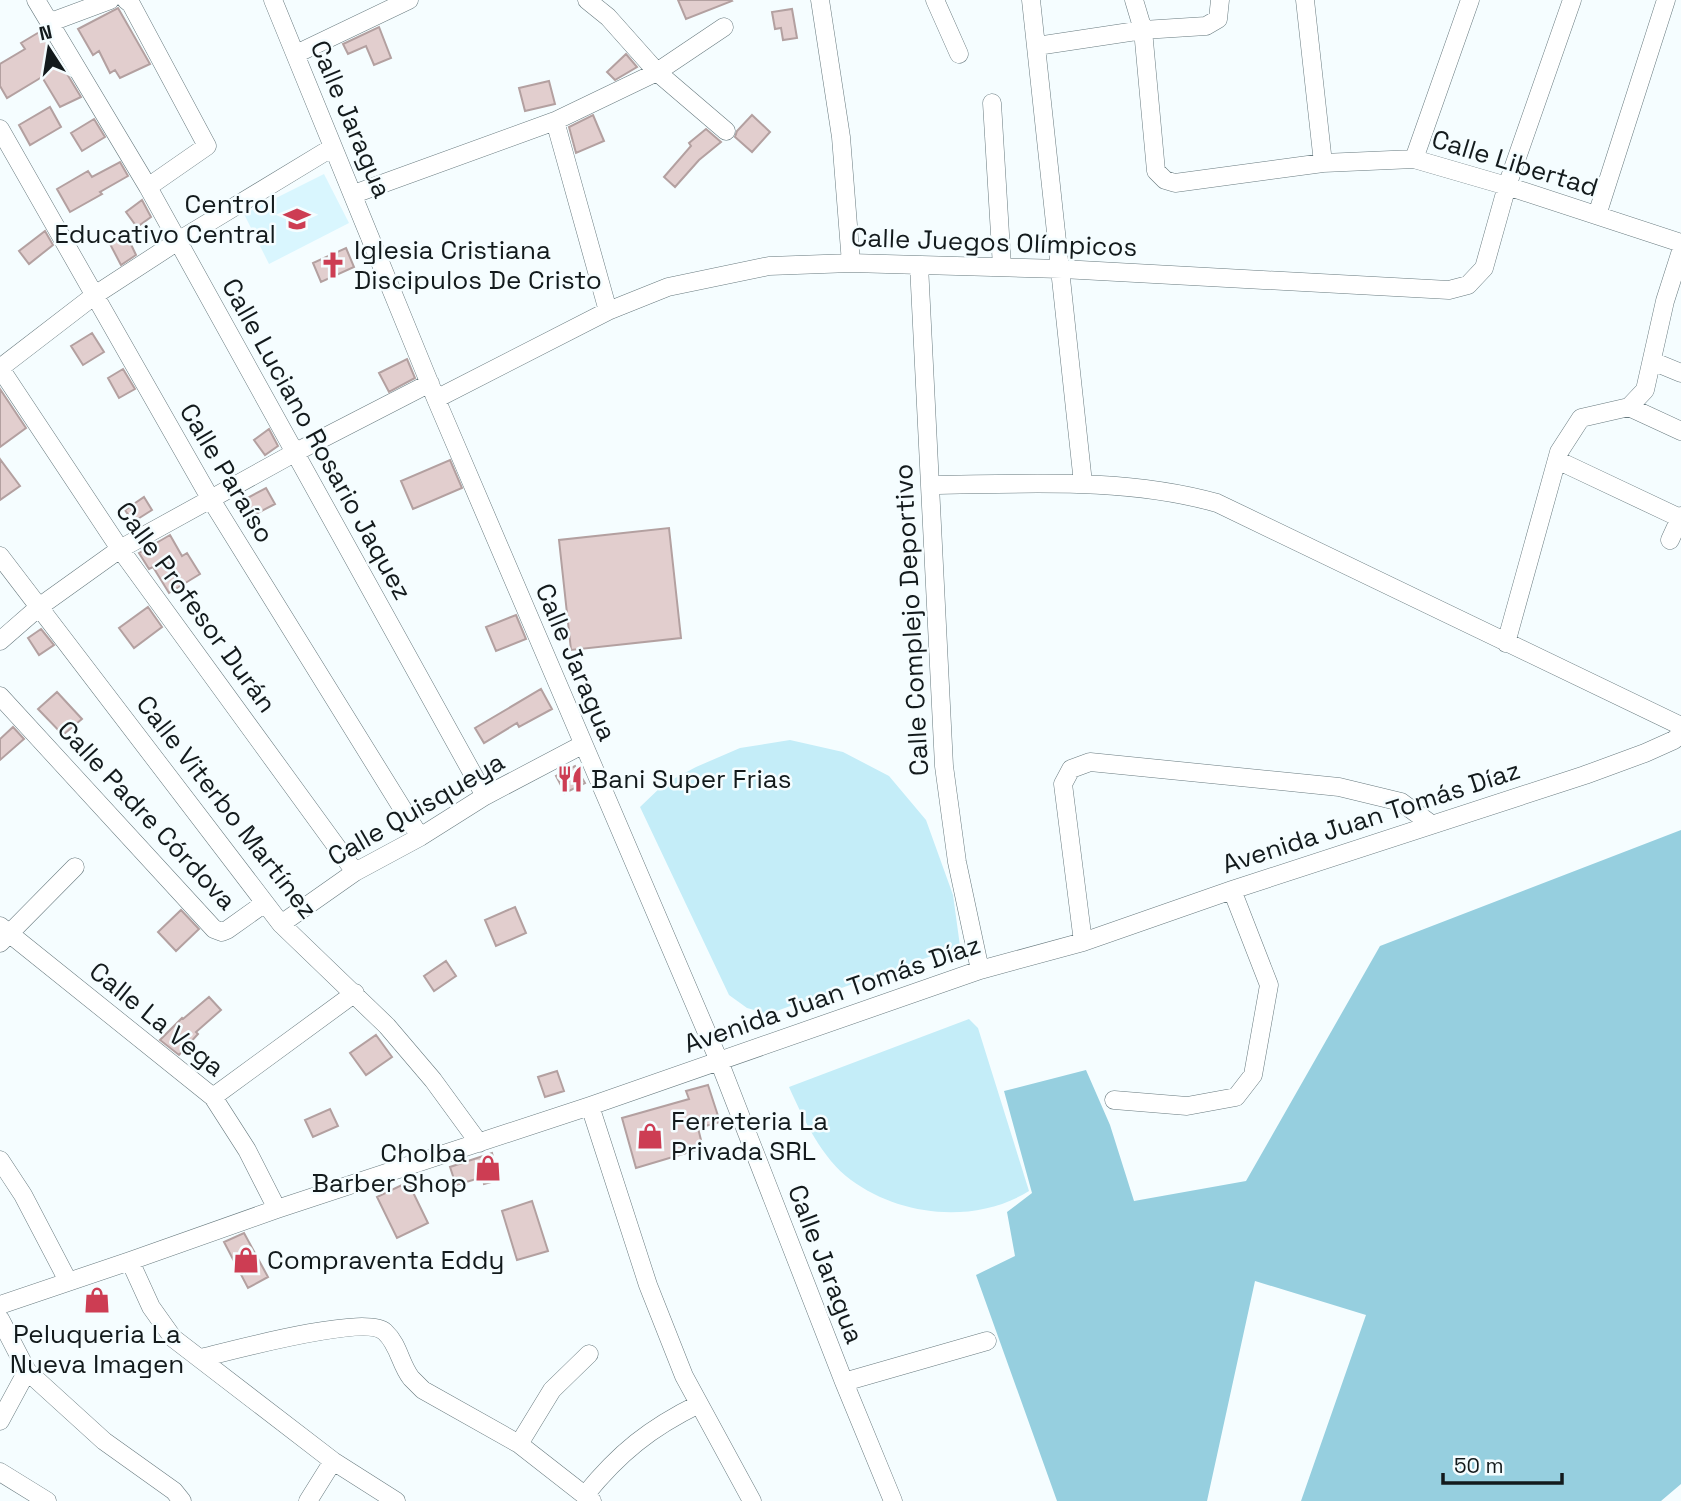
<svg xmlns="http://www.w3.org/2000/svg" width="1681" height="1501" font-family="'Space Grotesk',sans-serif">
	<style>
		.built { fill: #d9f6fe }
		.green { fill: #c4edf8 }
		.forest { fill: #96cfdf }
		.building { fill: #e2cece; stroke: #b3a0a0; stroke-width: 2 }
		.lines { fill: none; stroke-linecap: round; stroke-linejoin: round }
		.minor-casing { stroke: #687a7f; stroke-width: 19 }
		.minor { stroke: #fff; stroke-width: 18 }
		.labels { text-anchor: middle; dominant-baseline: central; stroke-width: 5; stroke-linejoin: round; paint-order: stroke }
		.street-label { font-size: 26px; fill: #131a1c; stroke: #f5fdff }
		.poi-label { font-size: 26px; fill: #131a1c; stroke: #f5fdff; text-anchor: start }
	</style>
	<rect width="100%" height="100%" fill="#f5fdff"/>
	<path class="built" d="M324 174 349 223 269 264 244 214Z"/>
	<path class="green" d="M790 740 843 752 889 776 926 820 953 895 960 946 768 1014 747 1008 729 995 640 807 664 784 696 767 740 748Z
		M969 1019 978 1028 1029 1191C976 1224 901 1217 851 1180 822 1159 803 1118 789 1087Z"/>
	<path class="forest" d="M1681 830V1484L1661 1501H1301L1366 1315 1255 1281 1207 1501H1057L976 1275 1015 1256 1007 1212 1032 1193 1004 1091 1086 1070 1110 1125 1134 1201 1246 1181 1380 946Z"/>
	<path class="building" d="M678 0H731L732 1 686 19Z
		M118 8 150 64 120 78 115 70 110 73 99 51 93 55 78 29Z
		M792 9 797 38 783 40 781 28 775 29 772 12Z
		M379 27 391 58 374 65 366 46 348 54 343 44Z
		M41 31 81 97 60 107 42 77 7 98 0 86V64L25 49 21 43Z
		M626 54 637 67 615 80 607 72Z
		M549 81 555 104 525 111 519 88Z
		M50 107 61 127 30 145 19 125Z
		M593 115 604 141 576 153 569 127Z
		M752 115 770 132 752 152 735 137 737 131Z
		M94 119 105 137 82 151 71 133Z
		M706 129 721 142 699 160 675 187 664 177 691 146 689 143Z
		M120 162 128 176 100 192 102 194 70 212 57 189 88 171 92 177Z
		M142 200 151 217 137 227 126 212Z
		M45 231 53 245 29 264 19 251Z
		M127 236 136 255 121 265 110 244Z
		M346 248 354 267 321 282 313 263Z
		M92 333 104 352 83 365 71 346Z
		M407 359 415 378 389 392 379 373Z
		M123 369 135 389 119 398 108 378Z
		M0 389 26 428 0 447Z
		M269 429 278 446 265 455 254 440Z
		M0 459 20 486 0 500Z
		M450 460 462 488 413 509 401 481Z
		M266 488 275 504 248 518 240 502Z
		M144 497 152 510 133 522 125 510Z
		M669 528 681 638 571 650 559 540Z
		M170 535 182 556 187 553 200 574 169 593 153 567 149 569 139 553Z
		M148 607 162 627 134 648 119 628Z
		M516 615 526 639 496 651 486 627Z
		M41 629 54 645 39 655 28 638Z
		M541 689 552 709 519 727 517 723 484 743 475 728Z
		M57 692 82 719 63 735 38 709Z
		M13 727 24 739 0 760V739Z
		M575 766 585 783 565 793 556 776Z
		M515 907 526 933 496 946 485 920Z
		M181 910 199 929 176 951 158 932Z
		M446 961 456 976 434 991 424 976Z
		M209 997 221 1010 196 1032 198 1034 179 1055 160 1040 182 1018 183 1019Z
		M376 1035 392 1057 366 1075 350 1053Z
		M557 1071 564 1091 545 1097 538 1077Z
		M708 1085 720 1122 698 1128 703 1148 636 1168 622 1118 689 1099 686 1091Z
		M330 1109 338 1126 313 1137 305 1120Z
		M492 1153 499 1180 484 1184 483 1177 456 1185 450 1167Z
		M408 1182 428 1223 397 1238 377 1197Z
		M532 1201 548 1251 517 1260 502 1211Z
		M244 1233 268 1277 248 1288 224 1242Z"/>
	<g class="lines">
		<g class="minor-casing">
			<path id="minor" d="M36 0 148 187 485 796
				M126 0 131 4 207 146 148 187
				M273 0 436 399 719 1061 844 1382 893 1501
				M587 0 608 17 657 72 726 131
				M820 0 841 137 851 263
				M935 0 959 54
				M1031 0 1083 483
				M1134 0 1143 30 1156 171 1165 180 1175 183 1323 163 1414 159 1507 186 1681 243
				M1305 0 1323 163
				M51 22 110 0
				M1037 46 1143 30 1206 26 1218 19 1220 0
				M296 54 409 0
				M992 103 1002 267
				M555 121 657 72 724 27
				M0 129 210 498 420 837
				M1414 159 1470 0
				M354 194 555 121 608 311
				M1597 215 1666 0
				M919 265 944 766 957 862 980 970
				M1652 361 1681 373
				M0 368 120 549 355 872
				M0 368 95 295 178 241 333 147
				M436 399 608 311 668 287 769 266 851 263 1062 269 1449 290 1468 285 1484 268 1507 186 1572 0
				M1629 407 1681 431
				M1557 460 1680 518
				M930 485C1026 484 1124 477 1217 503L1681 726
				M1670 540 1681 516
				M0 556 281 924 387 1026 433 1080 479 1143
				M0 641 39 607 120 549 296 452 430 383
				M1506 643 1559 452 1581 418 1629 407 1645 390 1665 301 1681 251
				M0 696 214 929 222 932 227 930 265 903
				M281 924 355 872 420 837 485 796 582 745
				M0 926 213 1097 247 1150 277 1209
				M1083 942 1063 784 1071 769 1090 762 1339 787 1401 802 1431 824
				M0 943 75 867
				M213 1097 355 993
				M1114 1100 1187 1106 1236 1097 1253 1075 1269 985 1232 890
				M590 1106 648 1285 684 1376 752 1501
				M0 1160 23 1195 68 1281
				M130 1261 151 1307 173 1338 333 1461 396 1501
				M0 1305 130 1261 277 1209 590 1106 980 970 1083 942 1232 890 1585 775 1645 753 1674 740 1681 734
				M0 1319 27 1371 104 1441 174 1491 182 1501
				M201 1358C230 1351 365 1314 385 1332 399 1345 400 1364 411 1378 415 1382 419 1386 423 1390L519 1444 592 1501
				M844 1382 987 1341
				M0 1421 27 1371
				M519 1444 552 1390 589 1354
				M0 1472 47 1501
				M585 1495C619 1453 650 1428 699 1404
				M308 1501 333 1461"/>
		</g>
		<use href="#minor" class="minor"/>
	</g>
	<defs>
		<g id="school-bare" transform="scale(2.1)"><path d="M0-5L7-2L0 1L-7-2ZM-4 1L0 2.5L4 1V4Q0 6-4 4Z" fill="#cd3d53" stroke="#f5fdff" stroke-width="2.5" paint-order="stroke"/></g>
		<g id="church-bare" transform="scale(2.1)"><path d="M-1.2-6h2.4v3.5h3.3v2.4h-3.3V6h-2.4V-.1h-3.3v-2.4h3.3Z" fill="#cd3d53" stroke="#f5fdff" stroke-width="2.5" paint-order="stroke"/></g>
		<g id="restaurant-bare" transform="scale(2.1)"><path d="M-5-6h1v4h1v-4h1v4h1v-4h1v5L-1.5 .5V6h-2V.5L-5-1ZM5-6V6H3V1.5H1.5Q1.5-4 5-6Z" fill="#cd3d53" stroke="#f5fdff" stroke-width="2.5" paint-order="stroke"/></g>
		<g id="shop-bare" transform="scale(2.1)"><path d="M-5-2.5h2.3a2.7 3.5 0 0 1 5.4 0H5L5.5 6h-11ZM-1.5-2.5h3a1.5 2.3 0 0 0-3 0Z" fill="#cd3d53" stroke="#f5fdff" stroke-width="2.5" paint-order="stroke"/></g>
	</defs>
	<g fill-rule="evenodd">
		<use href="#school-bare" x="297" y="219"/>
		<use href="#church-bare" x="333" y="265"/>
		<use href="#restaurant-bare" x="570" y="779"/>
		<use href="#shop-bare" x="650" y="1136"/>
		<use href="#shop-bare" x="488" y="1168"/>
		<use href="#shop-bare" x="246" y="1260"/>
		<use href="#shop-bare" x="97" y="1300"/>
	</g>
	<g class="labels">
		<g class="street-label">
			<text transform="translate(351 119) rotate(67)">Calle Jaragua</text>
			<text transform="translate(1515 163) rotate(17)">Calle Libertad</text>
			<text transform="translate(994 242) rotate(2)">Calle Juegos Olímpicos</text>
			<text transform="translate(317 439) rotate(61)">Calle Luciano Rosario Jaquez</text>
			<text transform="translate(227 473) rotate(59)">Calle Paraíso</text>
			<text transform="translate(196 607) rotate(54)">Calle Profesor Durán</text>
			<text transform="translate(911 620) rotate(-93)">Calle Complejo Deportivo</text>
			<text transform="translate(576 662) rotate(67)">Calle Jaragua</text>
			<text transform="translate(227 807) rotate(52)">Calle Viterbo Martínez</text>
			<text transform="translate(416 809) rotate(-30)">Calle Quisqueya</text>
			<text transform="translate(147 815) rotate(47)">Calle Padre Córdova</text>
			<text transform="translate(1371 817) rotate(-18)">Avenida Juan Tomás Díaz</text>
			<text transform="translate(832 994) rotate(-19)">Avenida Juan Tomás Díaz</text>
			<text transform="translate(157 1019) rotate(39)">Calle La Vega</text>
			<text transform="translate(826 1264) rotate(69)">Calle Jaragua</text>
		</g>
		<g class="poi-label">
			<text x="276" y="204" text-anchor="end">Centrol<tspan x="276" dy="30">Educativo Central</tspan></text>
			<text x="354" y="250">Iglesia Cristiana<tspan x="354" dy="30">Discipulos De Cristo</tspan></text>
			<text x="591" y="779">Bani Super Frias</text>
			<text x="671" y="1121">Ferreteria La<tspan x="671" dy="30">Privada SRL</tspan></text>
			<text x="467" y="1153" text-anchor="end">Cholba<tspan x="467" dy="30">Barber Shop</tspan></text>
			<text x="267" y="1260">Compraventa Eddy</text>
			<text x="97" y="1334" text-anchor="middle">Peluqueria La<tspan x="97" dy="30">Nueva Imagen</tspan></text>
		</g>
	</g>
	<g transform="translate(49 49) rotate(348)" stroke="#f5fdff" stroke-width="5" paint-order="stroke">
	<path d="M0-5L12 26L0 18L-12 26Z" fill="#131a1c"/>
	<text y="-10" font-size="19" font-weight="bold" text-anchor="middle" fill="#131a1c">N</text>
	</g>
	<path d="M1443 1473v10h119v-10" fill="none" stroke="#131a1c" stroke-width="3.5"/>
	<text x="1454" y="1473" font-size="21" fill="#131a1c" stroke="#f5fdff" stroke-width="5" paint-order="stroke">50 m</text>
</svg>
